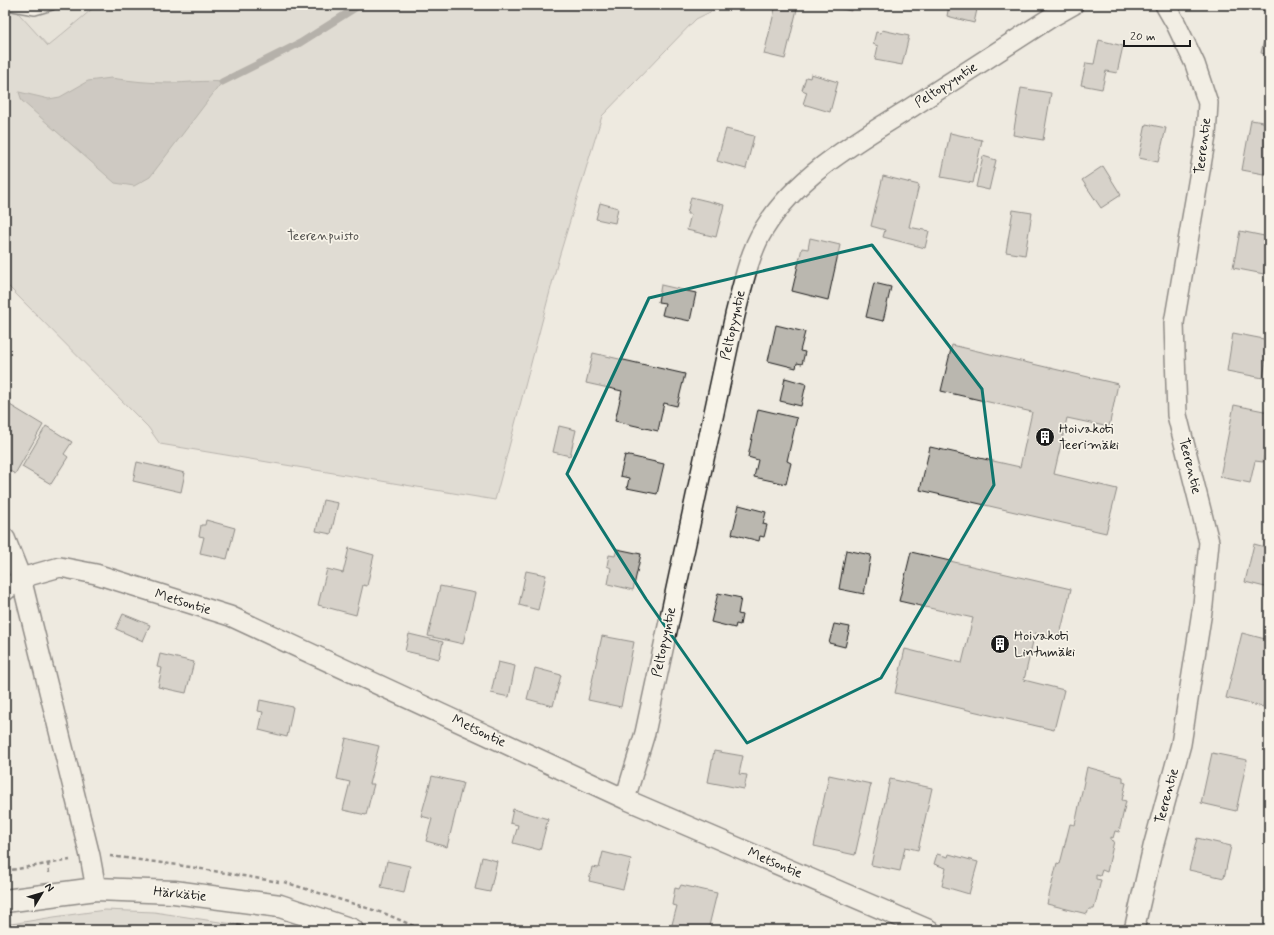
<svg xmlns="http://www.w3.org/2000/svg" width="1274" height="935" font-family="Mynerve,sans-serif">
	<style>
		.built { fill: #dedbd1 }
		.green { fill: #cfccc3; stroke: #767470 }
		.water { fill: #a6a39d; stroke: #6f6d69 }
		.lines { fill: none; stroke-linecap: round; stroke-linejoin: round }
		.stream { stroke: #6f6d69; stroke-width: 7 }
		.building { fill: #bab7af; stroke: #1c1c1c }
		.lane-casing { stroke: #1c1c1c; stroke-width: 12 }
		.street-casing { stroke: #1c1c1c; stroke-width: 22 }
		.secondary-casing { stroke: #1c1c1c; stroke-width: 25 }
		.path { stroke: #1c1c1c; stroke-width: 2.5; stroke-dasharray: 4 3; stroke-linecap: butt }
		.lane { stroke: #f7f3e8; stroke-width: 9 }
		.street { stroke: #f7f3e8; stroke-width: 19 }
		.secondary { stroke: #f7f3e8; stroke-width: 22 }
		.marked { fill: none; stroke: #0f766e; stroke-width: 3; stroke-linejoin: round }
		.labels { text-anchor: middle; dominant-baseline: central; stroke-width: 3.5; stroke-linejoin: round; paint-order: stroke }
		.street-label { font-size: 14px; fill: #1c1c1c; stroke: #f7f3e8 }
		.park-label { font-size: 14px; fill: #52514e; stroke: #f7f3e8 }
		.poi-label { font-size: 14px; fill: #1c1c1c; stroke: #f7f3e8; text-anchor: start }
	</style>
	<rect width="100%" height="100%" fill="#eeeae0"/>
	<filter id="ink" filterUnits="userSpaceOnUse"><feTurbulence type="fractalNoise" baseFrequency=".025" numOctaves="2"/><feDisplacementMap in="SourceGraphic" scale="8" xChannelSelector="R" yChannelSelector="G"/><feConvolveMatrix kernelMatrix="1 2 1 2 8 2 1 2 1" color-interpolation-filters="sRGB"/></filter>
	<g filter="url(#ink)">
		<path class="built" d="M11 5H97L48 47Z"/>
		<path class="green" d="M5 5H11L48 46 97 5H724L696 19 602 116 559 257 495 500 160 444 148 427 5 283Z
			M105 910 154 912 233 924 262 930H5V925L54 917Z"/>
		<path class="water" d="M111 78C131 81 149 83 169 83 187 83 204 80 222 82L150 177 134 186 115 183 22 101 19 92 49 99 60 97 88 81Z"/>
		<g class="lines">
			<path class="stream" d="M222 82 300 43 360 5"/>
		</g>
		<path class="building" d="M776 5H798L785 59 764 54Z
			M825 5H852L851 11Z
			M949 5H978L974 23 947 16Z
			M1269 19V55L1261 53Z
			M882 30 909 36 902 65 875 60 878 46 873 44 876 32 881 33Z
			M1099 40 1123 46 1117 73 1106 71 1102 89 1081 85 1086 63 1094 64Z
			M811 74 838 82 830 112 803 104 807 92 802 90 806 77 810 78Z
			M1021 88 1051 93 1043 140 1013 135Z
			M1251 120 1269 123V175L1242 170Z
			M1146 124 1166 128 1158 162 1139 158Z
			M726 129 754 136 746 169 717 161Z
			M950 133 982 140 973 183 941 177Z
			M983 156 996 160 989 190 976 187Z
			M1103 166 1121 195 1101 208 1082 180Z
			M883 176 919 185 909 227 929 231 925 248 883 237 885 230 871 226Z
			M691 197 724 205 716 237 687 230 691 214H687Z
			M600 203 618 208 615 223 596 219Z
			M1013 210 1032 213 1025 255 1006 252Z
			M1240 231 1269 237V252L1264 274 1233 268Z
			M810 238 840 245 828 300 792 291 802 248 808 249Z
			M874 283 891 287 883 321 866 317Z
			M661 285 696 293 690 321 662 315 665 303 658 302Z
			M776 325 805 332 800 351 805 352 802 364 797 363 796 368 768 361Z
			M1233 333 1269 340 1263 378 1227 371Z
			M952 345 1118 384 1109 427 1067 418 1054 474 1117 489 1106 533 920 490 930 447 1020 467 1032 412 941 391Z
			M593 353 685 374 677 406 664 403 658 431 615 421 622 391 586 383Z
			M785 378 806 384 801 406 780 401Z
			M5 402 43 425 15 474 5 468Z
			M1234 405 1269 412V433L1263 462 1255 461 1250 483 1220 477Z
			M758 409 797 418 787 461 791 463 786 484 754 477 758 460 748 457Z
			M46 426 72 442 64 454 68 457 51 484 22 467Z
			M559 426 576 430 570 456 553 452Z
			M625 455 664 464 657 494 627 488 629 478 620 476Z
			M137 462 185 473 181 492 133 481Z
			M323 500 338 503 331 534 316 531Z
			M739 505 766 512 763 524 767 525 764 537 760 536 759 541 732 534Z
			M206 520 235 528 227 559 200 553 204 537 199 536 201 525H205Z
			M1254 544 1269 548V588L1245 582Z
			M349 548 374 555 367 586 363 585 356 615 318 605 327 569 343 573Z
			M617 549 641 554 633 590 608 584 611 568 607 566 609 555 615 556Z
			M846 550 871 555 864 594 839 589Z
			M911 552 1071 589 1059 639 1035 633 1024 680 1064 690 1054 730 895 693 905 649 962 663 973 618 899 601Z
			M526 571 546 575 538 610 519 605Z
			M440 586 475 593 463 644 428 636Z
			M718 593 741 598 738 614 742 615 740 625 736 624 735 628 711 622Z
			M123 614 150 625 143 641 116 629Z
			M834 624 850 627 845 647 829 643Z
			M1242 633 1269 640V682L1263 707 1226 698Z
			M409 634 443 642 439 659 405 651Z
			M602 636 634 642 621 707 588 700Z
			M160 654 194 662 186 693 158 687 162 668 157 667Z
			M498 662 515 666 509 697 491 693Z
			M535 668 561 675 553 706 527 699Z
			M260 700 293 707 287 737 259 730 263 712 258 711Z
			M346 738 379 746 369 784H374L366 815 343 810 350 782 337 779Z
			M714 751 743 756 739 774 747 775 744 789 708 782Z
			M1212 753 1247 760 1236 811 1201 803Z
			M1087 767 1123 777V782L1126 783 1122 800 1126 801 1119 832 1115 831 1113 838 1111 837V840L1114 841 1107 872 1102 870 1100 876 1096 875V879L1101 880 1094 909H1089L1087 914 1047 904 1057 863 1060 864 1070 824 1075 825Z
			M829 775 871 784 855 855 814 846Z
			M432 776 463 783 447 847 426 841 432 819 421 816Z
			M890 779 932 788 918 850 905 847 900 871 871 865Z
			M513 809 548 819 540 850 513 843 518 825 510 823Z
			M1197 838 1231 846 1224 878 1189 870Z
			M603 852 631 859 623 889 589 881 592 867 599 868Z
			M937 854 948 857 949 854 978 862 969 894 942 886 946 868 934 864Z
			M482 857 497 861 490 892 475 889Z
			M387 861 410 866 404 893 381 888Z
			M681 885 717 893 708 930H681L671 928 677 906 672 905 675 888 679 889Z
			M766 927 780 930H765Z"/>
		<g class="lines">
			<g class="lane-casing">
				<path id="lane" d="M7 5 35 10 52 5"/>
			</g>
			<g class="street-casing">
				<path id="street" d="M5 538 21 578 90 856 96 889
					M5 591 21 578 60 567 96 574 230 616 625 799 930 930
					M625 799 645 733 735 315C742 288 749 253 764 229 798 174 858 141 912 107 958 77 1004 48 1050 18L1073 5
					M1134 930 1153 847 1181 744 1203 605 1209 542 1177 415 1174 323 1206 136 1208 103 1195 64 1176 24 1165 5"/>
			</g>
			<g class="secondary-casing">
				<path id="secondary" d="M5 901 96 889 174 892 280 906 352 930"/>
			</g>
			<path class="path" d="M110 856 178 865 279 882
				M48 863 49 873
				M5 871 70 860
				M284 882 386 914 423 930
				M237 925 262 930"/>
			<use href="#lane" class="lane"/>
			<use href="#street" class="street"/>
			<use href="#secondary" class="secondary"/>
		</g>
	</g>
	<path d="M0 0H1274V935H0ZM872 245 982 389 994 485 881 678 747 743 646 599 567 474 649 298Z" fill="#eeeae0" fill-opacity=".55" fill-rule="evenodd"/>
	<path class="marked" d="M872 245 982 389 994 485 881 678 747 743 646 599 567 474 649 298Z"/>
	<defs>
		<g id="building-disc" transform="scale(1)"><circle r="9.5" fill="#1c1c1c" stroke="#f7f3e8"/><path d="M-4-6H4V6H1V3H-1V6H-4ZM-2.5-4.3h1.7v1.8h-1.7ZM.8-4.3h1.7v1.8H.8ZM-2.5-1h1.7V.8h-1.7ZM.8-1h1.7V.8H.8Z" fill="#fff"/></g>
	</defs>
	<g fill-rule="evenodd">
		<use href="#building-disc" x="1045" y="437"/>
		<use href="#building-disc" x="1000" y="644"/>
	</g>
	<g class="labels">
		<g class="street-label">
			<text transform="translate(946 85) rotate(-33)">Peltopyyntie</text>
			<text transform="translate(1203 146) rotate(-83)">Teerentie</text>
			<text transform="translate(733 325) rotate(-77)">Peltopyyntie</text>
			<text transform="translate(1190 466) rotate(76)">Teerentie</text>
			<text transform="translate(183 602) rotate(17)">Metsontie</text>
			<text transform="translate(664 642) rotate(-78)">Peltopyyntie</text>
			<text transform="translate(479 731) rotate(25)">Metsontie</text>
			<text transform="translate(1167 796) rotate(-75)">Teerentie</text>
			<text transform="translate(775 863) rotate(23)">Metsontie</text>
			<text transform="translate(180 894) rotate(6)">Härkätie</text>
		</g>
		<g class="park-label">
			<text x="323" y="236">Teerenpuisto</text>
		</g>
		<g class="poi-label">
			<text x="1059" y="429">Hoivakoti<tspan x="1059" dy="16">Teerimäki</tspan></text>
			<text x="1014" y="636">Hoivakoti<tspan x="1014" dy="16">Lintumäki</tspan></text>
		</g>
	</g>
	<rect width="1274" height="935" fill="none" stroke="#f7f3e8" stroke-width="20"/>
	<rect x="10" y="10" width="1254" height="915" fill="none" stroke="#1c1c1c" stroke-width="1.5" filter="url(#ink)"/>
	<g transform="translate(42 893) rotate(52)" stroke="#f7f3e8" stroke-width="3" paint-order="stroke">
	<path d="M0-3L7 15L0 10L-7 15Z" fill="#1c1c1c"/>
	<text y="-6" font-size="11" font-weight="bold" text-anchor="middle" fill="#1c1c1c">N</text>
	</g>
	<path d="M1124 40v6h66v-6" fill="none" stroke="#1c1c1c" stroke-width="2"/>
	<text x="1130" y="40" font-size="12" fill="#1c1c1c" stroke="#f7f3e8" stroke-width="3" paint-order="stroke">20 m</text>
</svg>
